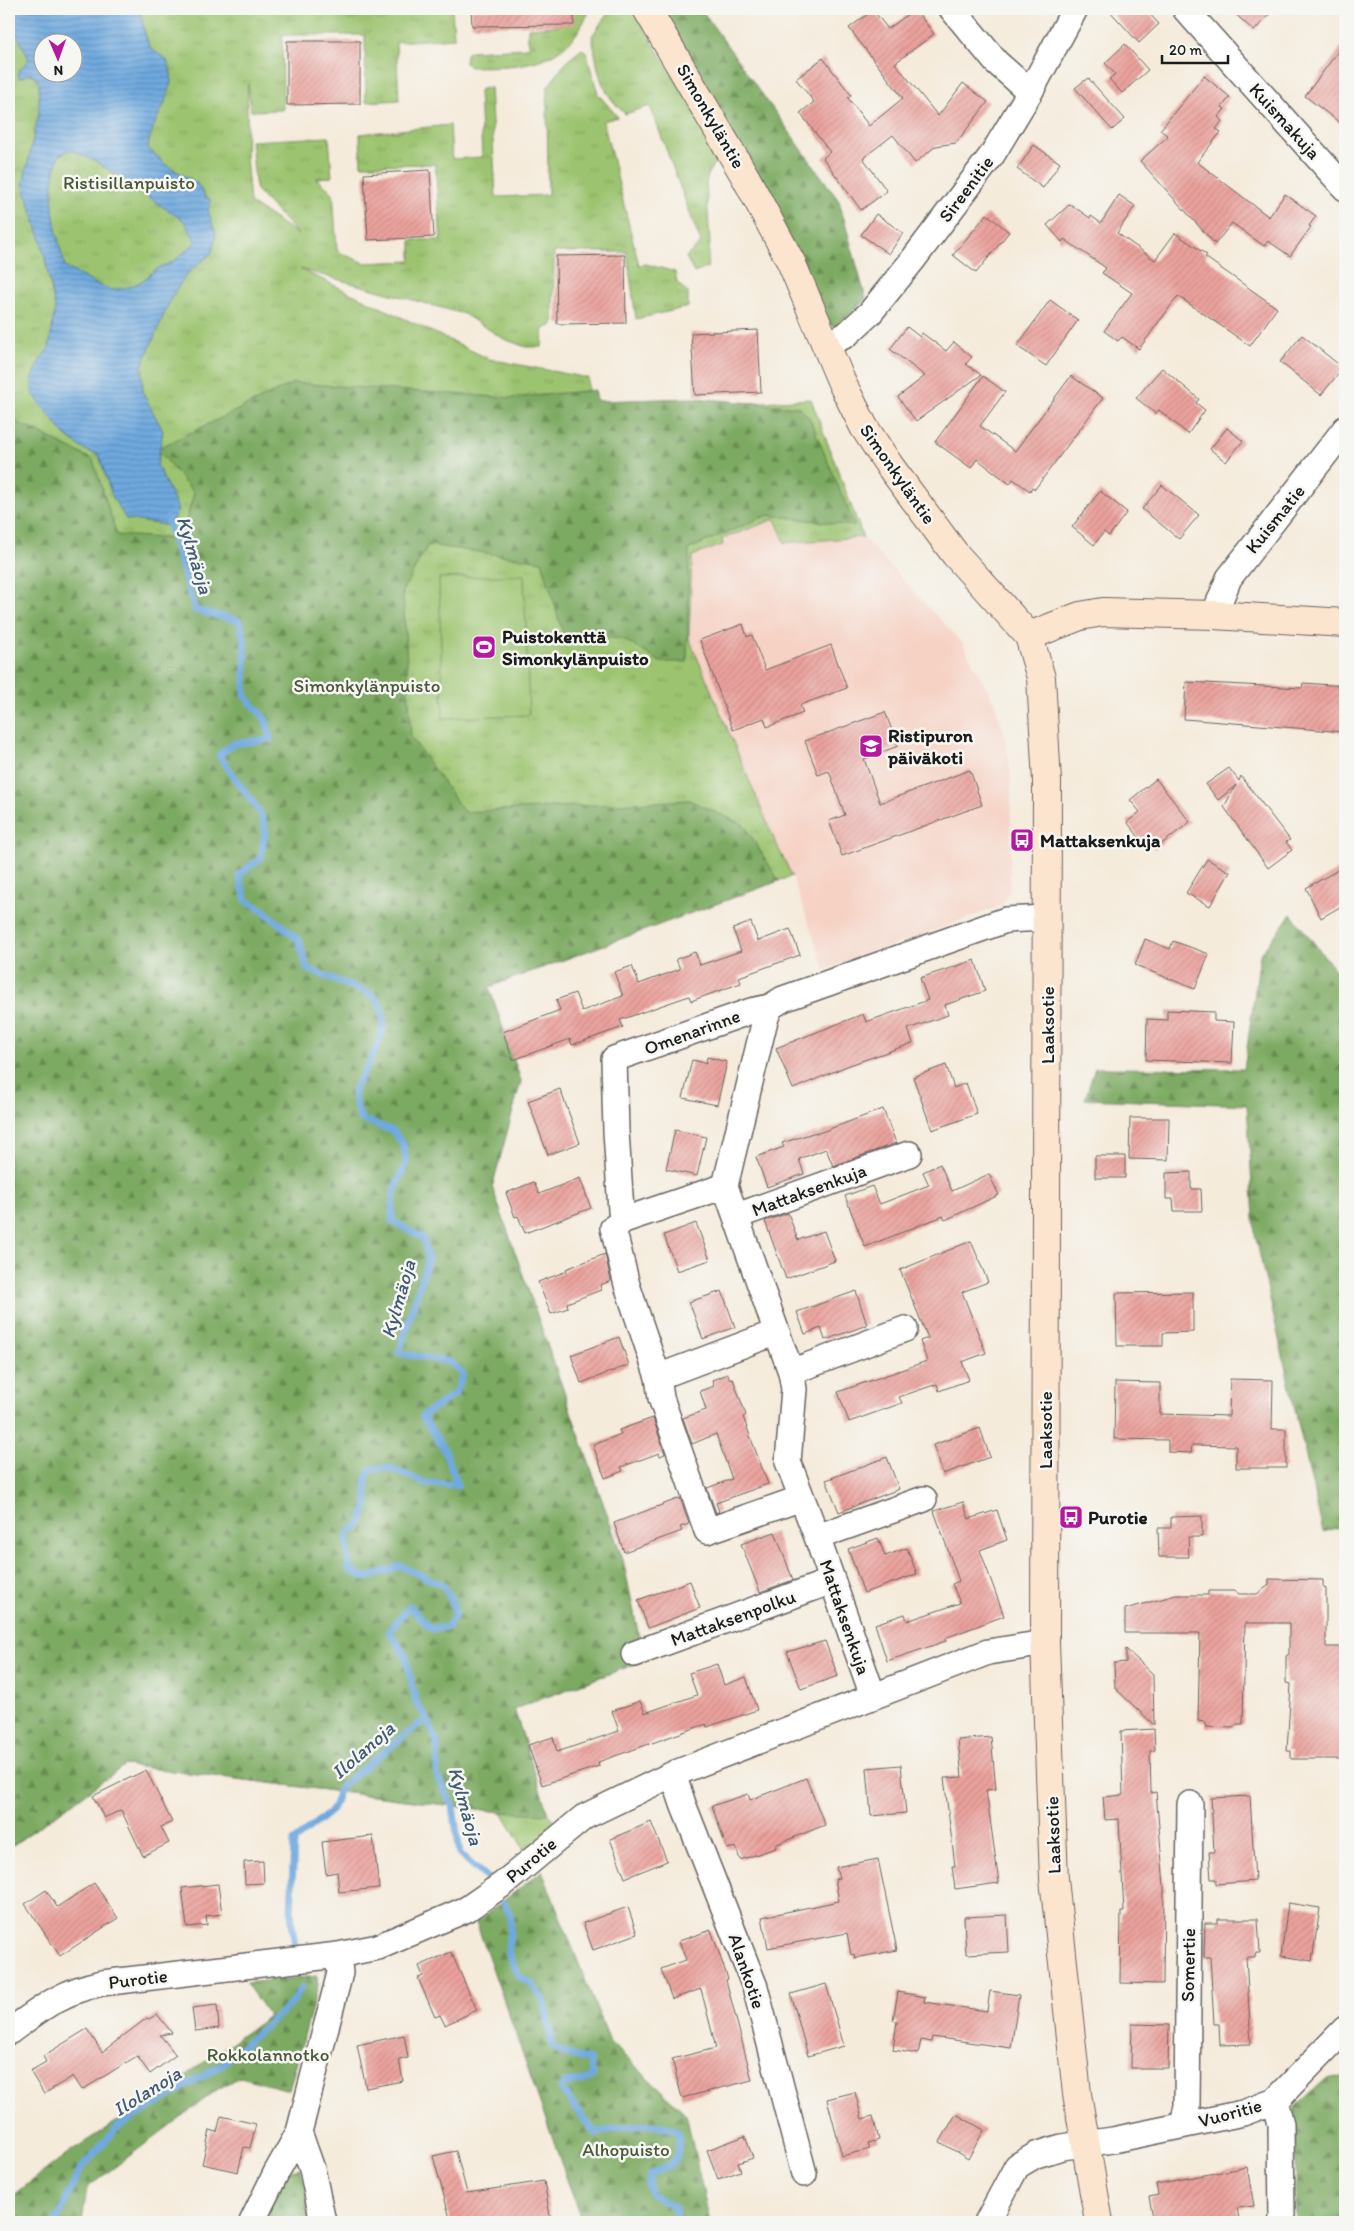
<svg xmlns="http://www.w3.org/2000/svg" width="1354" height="2231" font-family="Itim,sans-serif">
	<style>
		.built { fill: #f6d2c4 }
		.grass { fill: url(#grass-tufts); stroke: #5c7046; fill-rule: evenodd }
		.forest { fill: url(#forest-firs); stroke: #4c633f }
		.garden { fill: #9cc470; stroke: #5c7046 }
		.water { fill: url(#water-rules); stroke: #46627e; fill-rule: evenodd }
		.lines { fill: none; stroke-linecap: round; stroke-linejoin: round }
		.stream { stroke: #6fa9df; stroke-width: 7 }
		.building { fill: url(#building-hatch) }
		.minor-casing { stroke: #68645f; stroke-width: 28 }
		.secondary-casing { stroke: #68645f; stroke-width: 30 }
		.minor { stroke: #fff; stroke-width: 25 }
		.secondary { stroke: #fce5cf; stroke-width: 28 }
		.labels { text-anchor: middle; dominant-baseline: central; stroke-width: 5; stroke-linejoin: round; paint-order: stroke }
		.street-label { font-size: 19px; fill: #1c1c1c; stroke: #f6f6f2 }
		.park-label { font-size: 19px; fill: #495739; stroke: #f6f6f2 }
		.poi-label { font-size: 19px; font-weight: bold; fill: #1c1c1c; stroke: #f6f6f2; text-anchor: start }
		.water-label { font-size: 20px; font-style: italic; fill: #415b74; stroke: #f6f6f2 }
	</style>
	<defs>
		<pattern id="grass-tufts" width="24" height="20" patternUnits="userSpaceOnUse" patternTransform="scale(1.25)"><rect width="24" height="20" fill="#9cc470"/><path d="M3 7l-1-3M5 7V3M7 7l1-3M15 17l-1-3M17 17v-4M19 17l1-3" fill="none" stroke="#86a860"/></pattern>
		<pattern id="forest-firs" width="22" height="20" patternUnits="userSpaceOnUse" patternTransform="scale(1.25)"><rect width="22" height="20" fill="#7daa62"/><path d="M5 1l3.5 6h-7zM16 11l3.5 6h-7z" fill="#668a50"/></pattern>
		<pattern id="water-rules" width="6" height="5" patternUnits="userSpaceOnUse" patternTransform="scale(1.25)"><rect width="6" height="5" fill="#6fa9df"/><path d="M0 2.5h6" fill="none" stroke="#5a89b4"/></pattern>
		<pattern id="building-hatch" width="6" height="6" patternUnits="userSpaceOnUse" patternTransform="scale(1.25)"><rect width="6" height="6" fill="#eba29d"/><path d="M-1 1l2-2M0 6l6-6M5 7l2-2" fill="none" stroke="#c98b87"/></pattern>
	</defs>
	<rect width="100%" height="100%" fill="#f6f6f2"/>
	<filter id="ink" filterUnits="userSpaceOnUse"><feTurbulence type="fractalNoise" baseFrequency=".02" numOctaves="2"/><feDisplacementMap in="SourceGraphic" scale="10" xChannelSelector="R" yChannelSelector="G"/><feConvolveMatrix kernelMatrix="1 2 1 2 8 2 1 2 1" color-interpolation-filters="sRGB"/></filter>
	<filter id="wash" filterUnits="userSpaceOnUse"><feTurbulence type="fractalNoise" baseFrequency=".0096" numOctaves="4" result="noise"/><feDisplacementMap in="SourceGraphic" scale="20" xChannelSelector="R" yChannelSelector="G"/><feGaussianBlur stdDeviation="1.12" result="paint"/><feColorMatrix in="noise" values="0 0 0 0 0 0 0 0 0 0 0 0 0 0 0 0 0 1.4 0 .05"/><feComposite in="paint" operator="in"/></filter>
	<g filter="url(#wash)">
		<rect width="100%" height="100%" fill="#f5ebdb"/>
		<path class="built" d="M775 519 785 543 863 537 963 644 995 704 1005 736 1011 776 1010 891 1001 906 825 970 792 876 775 841 689 637 692 556 723 545 721 539Z"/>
		<path class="grass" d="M9 9H452L454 38 396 42 399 100 366 102 365 35H282L283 110 251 111 248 84 246 157 250 203 298 234 256 190 251 141 329 137 332 177 316 178 333 193 337 251 364 263 411 261V240H441L435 164 361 165 360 134 450 125 452 159 482 157 479 90 490 87 496 197 548 195 547 88 567 61 582 49 586 52 598 94 618 117 603 121 639 265 646 264 675 272 677 283 688 292V307L636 319 627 252H554L553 325 543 329 542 347H526L504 339 464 314 300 269 489 359 588 378V404L664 408 811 399 863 537 785 543 775 519 722 539 723 545 692 556 689 638 775 841 792 876 489 987 521 1081 492 1187 623 1560 640 1642 646 1660 514 1709 548 1814 559 1826 526 1853 502 1812 125 1765 9 1848ZM42 42H72V72H42Z
			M558 9H591C585 18 580 31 572 39 546 69 505 66 470 67L465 63 466 54 470 51 528 48V28L559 26Z
			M611 9H633L708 136 717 158 709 172 706 183 710 243 707 268 694 273 686 257 701 243 650 106 625 114C597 87 599 72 592 36Z"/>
		<path class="forest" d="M664 9H701L839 201 866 299 842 323 832 326Z
			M293 383 512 398 595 390 597 401 693 398 799 407 809 417 855 526 768 515 689 549 687 662H660L623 639 563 634 542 561 428 545 403 590 411 737 464 812 689 800 744 825 779 881 489 987 521 1081 492 1187 623 1560 640 1642 646 1660 514 1709 548 1814 502 1812 125 1765 9 1848V419L32 429 93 460 117 535 181 539 194 493 157 449Z
			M1291 914 1345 982V1525L1323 1532 1255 1234 1247 1105 1085 1099 1095 1068 1244 1069 1260 955Z
			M542 1871 610 2042 686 2114 709 2218 712 2222H582L476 1922Z
			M317 1976 318 1986 289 2090 240 2077 218 2089 87 2188 82 2222H9V2199L69 2152 152 2099 269 2016 246 1983Z
			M1345 2075V2222H1296L1294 2108 1326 2079Z
			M300 2168 316 2222H261L290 2170Z"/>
		<path class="garden" d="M524 575 529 715 443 718 439 578Z"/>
		<path class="water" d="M9 9H140C141 16 146 41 150 47 159 58 167 52 171 73 174 96 150 123 148 148L166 165 197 183 205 197 210 199 211 203 208 210 216 235 212 253 187 274 172 296 142 366 143 393 163 431 157 465 178 509 170 526 126 519 112 496 99 455 83 449 65 435 33 394 31 382 40 360 49 348 55 308 42 244 23 184 39 112V83L36 77 31 74 19 78 18 72 29 60C23 42 9 28 9 9ZM42 42H72V72H42ZM71 150 95 161 184 221 196 242 173 262 158 268 142 281 129 287 111 290 94 283 65 267C55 225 46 198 59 155Z"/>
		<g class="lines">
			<path class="stream" d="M167 518 195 610 240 621 245 644V696L266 720 270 739 233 744 219 755 261 814 265 830 261 858 239 875 246 900 263 910 299 940 307 969 371 994C398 1016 375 1051 362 1075 360 1080 354 1087 354 1092 354 1101 358 1111 361 1119L393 1131 403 1144 406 1162 393 1194 392 1221 423 1238 428 1259 399 1353 450 1362 463 1374 456 1393 422 1416 444 1449 458 1485 425 1483 390 1468 370 1469 366 1481 367 1504 361 1523 347 1534 349 1570 367 1578 400 1566 443 1585 452 1601 455 1614 448 1627 431 1629 410 1606 389 1631 406 1657 416 1702 427 1718 437 1742V1776L453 1807 460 1854 487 1878
				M504 1903 511 1916 508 1953 519 1977 532 1984 543 1999 550 2029 552 2047 565 2054 590 2060 593 2076 584 2081 564 2083 561 2089 595 2133C622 2128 653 2119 678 2131 681 2162 678 2161 651 2174L648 2186 651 2194 675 2208 677 2222
				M295 1946 291 1913 294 1841 332 1810 341 1786 427 1718
				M56 2222 80 2170 119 2126 223 2064 293 2002 301 1988"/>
		</g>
		<g id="blocks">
			<path class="building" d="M471 9H574V25L472 26Z
				M915 9 934 34 895 63 938 116 963 83 988 102 956 143 936 146 915 163 893 135 863 158 887 191 861 210 823 158 830 152 800 113 814 102 796 79 823 58 851 95 848 98 869 126 903 98 849 28 873 10 888 29Z
				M1108 9H1145L1159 24 1139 43Z
				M1230 9H1274L1254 31Z
				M287 41H360V104L287 105Z
				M1345 42V127L1305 96Z
				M1125 44 1148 70 1122 93 1109 79 1115 74 1105 63Z
				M1204 76 1230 97 1222 107 1225 109 1218 117 1222 121 1216 129 1221 132 1197 162 1269 217 1285 194 1316 216 1309 226 1311 227 1290 256 1268 241 1264 246 1232 223 1215 244 1140 161 1168 136 1160 130Z
				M1088 78 1125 119 1112 130 1075 88Z
				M1034 145 1060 163 1043 188 1017 169Z
				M430 170 434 237 368 240 364 174Z
				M1119 195 1135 206 1117 233 1155 260 1175 233 1207 255 1205 257 1277 308 1250 346 1178 296 1139 349 1122 337 1118 341 1104 331 1132 293 1102 273 1106 268 1064 239 1062 242 1047 225 1070 204 1090 218 1091 216 1101 223Z
				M876 214 903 233 889 254 861 235Z
				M987 214 1009 232 976 273 953 255Z
				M625 255 626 323 557 324 556 256Z
				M1050 300 1078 320 1046 366 1017 346Z
				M907 327 920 337 922 333 946 351 954 342 972 357 966 364 981 375 916 421 898 397 925 376 890 349Z
				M758 330 761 392 695 395 691 333Z
				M1302 335 1343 368 1321 395 1280 362Z
				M1162 368 1199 399 1196 403 1205 410 1188 434 1159 410 1156 414 1136 398Z
				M983 376 1005 392 980 426 1015 451 1071 376 1103 398 1035 489 1032 487 1030 491 1013 479 1010 484 977 459 971 468 935 442Z
				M1227 428 1243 441 1226 462 1210 449Z
				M1162 485 1199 515 1179 539 1142 509Z
				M1100 491 1127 512 1109 536 1104 532 1094 545 1072 527Z
				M743 624 747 637 752 635 765 670 831 645 847 688 800 705 803 713 767 727 764 718 733 730 700 640Z
				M1186 682 1302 688 1303 683 1345 686V732L1184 719Z
				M885 712 898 746 864 759 880 803 970 770 982 805 842 856 829 821 845 815 829 771 818 775 805 741Z
				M1229 768 1239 781 1241 776 1290 840 1286 842 1292 850 1268 868 1224 807 1236 785 1218 800 1206 784Z
				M1156 779 1190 822 1155 849 1146 838 1142 841 1127 822 1140 812 1130 800Z
				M1207 859 1230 872 1210 906 1186 893Z
				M1345 866V904L1321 918 1306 888Z
				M751 922 758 941 790 929 800 955 739 977 741 983 691 1001 689 996 620 1020 623 1027 572 1045 570 1039 513 1060 503 1032 560 1010 556 1000 575 993 582 1011 623 996 614 972 632 966 639 984 680 969 676 959 695 952 700 965 741 951 733 929Z
				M1145 939 1170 949 1173 941 1209 954 1195 989 1135 965Z
				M975 960 985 991 945 1005 948 1015 908 1029 913 1043 847 1066 793 1089 776 1048 863 1014 866 1022 928 1000 920 978Z
				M1167 1010 1214 1012V1021L1234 1022 1232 1063 1146 1060 1147 1019 1167 1020Z
				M707 1057 727 1062 717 1105 683 1098 692 1060 706 1063Z
				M946 1065 954 1088 966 1083 977 1114 932 1130 913 1077Z
				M560 1089 580 1143 548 1155 528 1101Z
				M883 1109 896 1143 833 1166 826 1149 799 1159 804 1174 767 1187 756 1157 784 1147 782 1143 816 1132V1134Z
				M1130 1118H1169L1168 1160 1129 1159Z
				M675 1130 706 1137 697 1176 666 1169Z
				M1095 1156H1125V1178H1095Z
				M940 1164 952 1191 989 1174 999 1195 945 1220 943 1216 865 1247 845 1196 872 1186 880 1204 929 1185 923 1172Z
				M1191 1172V1189H1201L1202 1211H1174L1173 1199H1166V1173Z
				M580 1178 591 1208 525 1233 518 1216 515 1217 506 1193 534 1182 539 1194Z
				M788 1213 798 1240 824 1231 835 1261 786 1279 765 1221Z
				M696 1223 710 1260 677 1271 664 1235Z
				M971 1241 988 1282 962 1292 986 1353 962 1362 969 1380 939 1391 937 1384 899 1397 902 1403 849 1422 838 1392 927 1361 920 1341 928 1338 900 1270Z
				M605 1254 611 1281 600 1285 601 1290 567 1303 568 1308 551 1314 538 1282 567 1271 566 1269Z
				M722 1291 735 1327 703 1339 689 1302Z
				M856 1291 867 1325 825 1340 821 1328 805 1334 797 1312Z
				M1193 1292V1332L1163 1333V1346H1117L1116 1293Z
				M619 1337 629 1365 581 1383 571 1355Z
				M728 1374 730 1380 733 1379 746 1415 743 1417 768 1484 716 1503 719 1511 716 1513 707 1488 732 1479 716 1434 692 1444 683 1418 706 1410 700 1391 714 1386 712 1380Z
				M1230 1379 1273 1380 1272 1429H1286V1468H1236V1446L1192 1445 1191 1453 1168 1452V1440L1114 1439 1115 1382 1160 1383V1414L1229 1416Z
				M653 1418 665 1454 660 1456 659 1453 621 1467 623 1471 605 1478 593 1445 621 1434 619 1430Z
				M980 1428 990 1457 943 1474 933 1445Z
				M887 1457 899 1489 839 1512 826 1480Z
				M680 1498 689 1524 680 1527 682 1531 624 1552 614 1523Z
				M963 1502 969 1519 997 1510 1007 1540 980 1550 1004 1616 945 1638 946 1641 887 1661 875 1624 905 1614 907 1621 960 1603 952 1584 959 1581 934 1511Z
				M1202 1516V1537H1188L1189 1557H1159L1158 1528H1171V1517Z
				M775 1532 793 1580 760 1592 741 1544Z
				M878 1538 885 1556 907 1548 917 1574 864 1593 848 1549Z
				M1269 1579 1323 1580V1586L1326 1589V1647H1343V1654L1345 1656 1343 1721 1345 1723V1751H1342L1341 1759H1291V1751H1287L1291 1684 1286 1683V1656L1289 1654V1623H1245L1243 1724H1237L1233 1728 1206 1727V1722L1198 1721 1200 1633H1125V1609L1176 1595H1208V1591H1235L1239 1594H1257L1269 1585Z
				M690 1581 700 1608 648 1628 638 1600Z
				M825 1641 838 1676 801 1689 787 1652Z
				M1126 1649 1153 1674 1154 1725 1115 1688 1114 1663 1126 1662Z
				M717 1664 724 1685 746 1677 757 1710 707 1727 706 1724 598 1762 599 1766 542 1785 528 1745 553 1737 557 1752 619 1731 612 1711 640 1701 645 1713 697 1695 689 1673Z
				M1154 1729 1155 1750 1150 1751 1151 1793 1156 1792 1164 1886 1163 1984 1120 1983 1121 1912H1124L1119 1819 1105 1820 1103 1797 1123 1795 1121 1731Z
				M991 1737 996 1789 986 1790 999 1883 955 1889 952 1866H955L944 1778 962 1777 958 1740Z
				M901 1765 906 1813 871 1816 867 1768Z
				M146 1770 172 1822 161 1827 169 1843 143 1856 121 1810 104 1818 93 1796Z
				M806 1778 825 1825 775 1845 776 1848 740 1860 736 1847 727 1849 712 1806 748 1794 750 1800Z
				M1250 1796 1255 1881 1216 1884V1879H1211L1209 1852H1214L1211 1798Z
				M651 1822 667 1861 625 1878 610 1839Z
				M373 1836 379 1888 339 1892 337 1872 326 1874 322 1842Z
				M878 1859 897 1950 855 1958 854 1954 851 1955 847 1933 768 1948 762 1917 839 1901 835 1879 839 1878 836 1867Z
				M263 1861 264 1883 245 1884 244 1862Z
				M94 1883 118 1918 60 1956 25 1904 46 1890 57 1907Z
				M218 1884 222 1914 206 1916 207 1925 187 1927 182 1888Z
				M1288 1903 1320 1908 1312 1961 1281 1956Z
				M628 1907 637 1934 593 1950 583 1923Z
				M1007 1915 1009 1952 966 1954 964 1917Z
				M1218 1919H1258L1260 1953H1256L1255 1957H1246L1251 2044 1220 2045 1219 2024H1214L1210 1957H1204L1205 1923H1218Z
				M711 1930 728 1979 726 1980 752 2080 682 2098 672 2059 716 2048 701 1989 672 1999 661 1969 686 1960 679 1941Z
				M451 1952 477 2010 445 2025 440 2015 435 2017 418 1978 423 1976 419 1966Z
				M826 1984 844 2046 808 2056 791 1994Z
				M990 1991 1019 1995 1011 2048 932 2037 931 2042 921 2040 918 2054 893 2050 897 2021 893 2020 898 1992 925 1997 924 2002 987 2011Z
				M217 2005 219 2028 195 2031 192 2008Z
				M157 2014 172 2033 160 2035 176 2055 150 2074 137 2056 82 2090 73 2076 44 2094 30 2071 46 2062 43 2056 87 2029 102 2052 147 2018 149 2019Z
				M1132 2024 1169 2025 1168 2068H1131Z
				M404 2035 408 2058 399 2060 403 2081 366 2088 357 2045Z
				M855 2092 862 2119 873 2116 879 2140 868 2143 870 2149 842 2156 827 2099Z
				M956 2114 984 2130 968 2159 940 2142Z
				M221 2116 256 2124 250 2148 244 2147 238 2172 202 2164 210 2130 217 2132Z
				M745 2136 753 2158 738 2163 741 2171 718 2179 707 2150Z
				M456 2151 467 2193 544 2181 551 2222H510L509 2217 477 2222H451L433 2156Z
				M1247 2167 1254 2206 1237 2208 1239 2219 1224 2222H1181V2218L1154 2222 1149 2197 1158 2195 1156 2184Z"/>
		</g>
	</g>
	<g filter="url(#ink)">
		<use href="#blocks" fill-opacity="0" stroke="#68645f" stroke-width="1"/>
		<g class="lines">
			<g class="minor-casing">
				<path id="minor" d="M952 9 996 62 1030 92
					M1185 9 1345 188
					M827 344 846 335 870 313 912 261 992 155 1030 92 1075 9
					M1214 615 1229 578 1345 429
					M725 1186 624 1220 613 1228 627 1285 658 1377 661 1398 707 1531 802 1498
					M737 1216 909 1154
					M624 1220 621 1211 616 1131 614 1059 751 1011 770 1007
					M791 1372 905 1329
					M658 1377 777 1332
					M817 1537 924 1499
					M634 1654 832 1581
					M873 1696 817 1537 788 1462 794 1389 791 1372 725 1186 765 1020 770 1007 783 999 1006 920 1046 918
					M673 1774 683 1804 755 1987 804 2174
					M9 2032C42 2008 60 1992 102 1983L338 1955 378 1947 467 1909 503 1884 584 1817 673 1774 988 1652 1045 1643
					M1275 2101 1281 2124 1282 2222
					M1183 2125 1187 2106 1190 1804
					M299 2132 312 2169 323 2222
					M252 2222 276 2173 299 2132 340 1973 338 1955
					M987 2222 1017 2166 1036 2155 1062 2147 1113 2140 1243 2113 1275 2101 1345 2029"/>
			</g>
			<g class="secondary-casing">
				<path id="secondary" d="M647 9 746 178 791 262 842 383 864 427 889 465 955 554 1029 636 1041 678 1047 781 1045 1643 1054 1879 1077 2094 1099 2222
					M1029 636 1080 616 1103 612 1214 615 1345 623"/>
			</g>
			<use href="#minor" class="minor"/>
			<use href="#secondary" class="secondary"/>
		</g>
	</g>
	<defs>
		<g id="stadium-square" transform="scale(1.25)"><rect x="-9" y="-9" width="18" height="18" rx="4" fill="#b5179e" stroke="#f6f6f2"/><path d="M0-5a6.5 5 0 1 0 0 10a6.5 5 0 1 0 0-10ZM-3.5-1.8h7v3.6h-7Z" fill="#fff"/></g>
		<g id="school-square" transform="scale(1.25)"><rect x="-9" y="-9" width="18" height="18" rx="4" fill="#b5179e" stroke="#f6f6f2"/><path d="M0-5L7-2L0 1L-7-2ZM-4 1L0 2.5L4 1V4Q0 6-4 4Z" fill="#fff"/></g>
		<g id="bus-square" transform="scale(1.25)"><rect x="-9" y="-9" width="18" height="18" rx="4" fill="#b5179e" stroke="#f6f6f2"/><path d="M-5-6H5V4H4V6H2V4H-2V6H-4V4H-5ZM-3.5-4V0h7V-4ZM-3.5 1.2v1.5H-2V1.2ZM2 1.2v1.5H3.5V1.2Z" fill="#fff"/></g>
	</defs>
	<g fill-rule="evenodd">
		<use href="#stadium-square" x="484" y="647"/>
		<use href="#school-square" x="871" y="746"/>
		<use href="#bus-square" x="1022" y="840"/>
		<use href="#bus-square" x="1071" y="1517"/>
	</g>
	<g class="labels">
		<g class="street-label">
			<text transform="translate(711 116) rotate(60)">Simonkyläntie</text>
			<text transform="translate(1285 121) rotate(48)">Kuismakuja</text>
			<text transform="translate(966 189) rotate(-53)">Sireenitie</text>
			<text transform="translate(898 474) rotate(55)">Simonkyläntie</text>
			<text transform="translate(1275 519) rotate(-51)">Kuismatie</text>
			<text transform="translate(1047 1025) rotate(-90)">Laaksotie</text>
			<text transform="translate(692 1032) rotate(-20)">Omenarinne</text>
			<text transform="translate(809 1190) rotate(-20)">Mattaksenkuja</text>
			<text transform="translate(1045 1430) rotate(-90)">Laaksotie</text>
			<text transform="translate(845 1617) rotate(71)">Mattaksenkuja</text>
			<text transform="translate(733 1618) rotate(-20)">Mattaksenpolku</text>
			<text transform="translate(1053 1835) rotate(-92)">Laaksotie</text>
			<text transform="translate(531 1860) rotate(-40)">Purotie</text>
			<text transform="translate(1188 1965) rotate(-89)">Somertie</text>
			<text transform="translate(747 1971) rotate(71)">Alankotie</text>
			<text transform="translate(138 1979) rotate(-7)">Purotie</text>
			<text transform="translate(1230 2113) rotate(-15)">Vuoritie</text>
		</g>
		<g class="park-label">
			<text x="129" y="182">Ristisillanpuisto</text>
			<text x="367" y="685">Simonkylänpuisto</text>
			<text x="268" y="2054">Rokkolannotko</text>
			<text x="626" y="2149">Alhopuisto</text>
		</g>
		<g class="poi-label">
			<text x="502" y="636">Puistokenttä<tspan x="502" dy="22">Simonkylänpuisto</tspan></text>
			<text x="888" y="735">Ristipuron<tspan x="888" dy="22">päiväkoti</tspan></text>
			<text x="1040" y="840">Mattaksenkuja</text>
			<text x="1088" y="1517">Purotie</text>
		</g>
		<g class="water-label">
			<text transform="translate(195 555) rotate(73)">Kylmäoja</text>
			<text transform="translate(398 1299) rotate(-74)">Kylmäoja</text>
			<text transform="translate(363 1750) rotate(-41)">Ilolanoja</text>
			<text transform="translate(466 1806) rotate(74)">Kylmäoja</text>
			<text transform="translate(147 2091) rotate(-32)">Ilolanoja</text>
		</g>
	</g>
	<rect width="1354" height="2231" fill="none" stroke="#f6f6f2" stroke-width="30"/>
	<g transform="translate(58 58) rotate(178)"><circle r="24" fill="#f6f6f2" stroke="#9f9f9c"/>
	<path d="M0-4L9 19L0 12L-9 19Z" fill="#b5179e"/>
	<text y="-8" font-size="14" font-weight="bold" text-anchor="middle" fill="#1c1c1c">N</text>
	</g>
	<path d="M1162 55v8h66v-8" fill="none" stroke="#1c1c1c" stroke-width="2.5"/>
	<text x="1169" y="55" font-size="15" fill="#1c1c1c" stroke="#f6f6f2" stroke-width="4" paint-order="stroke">20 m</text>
</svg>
